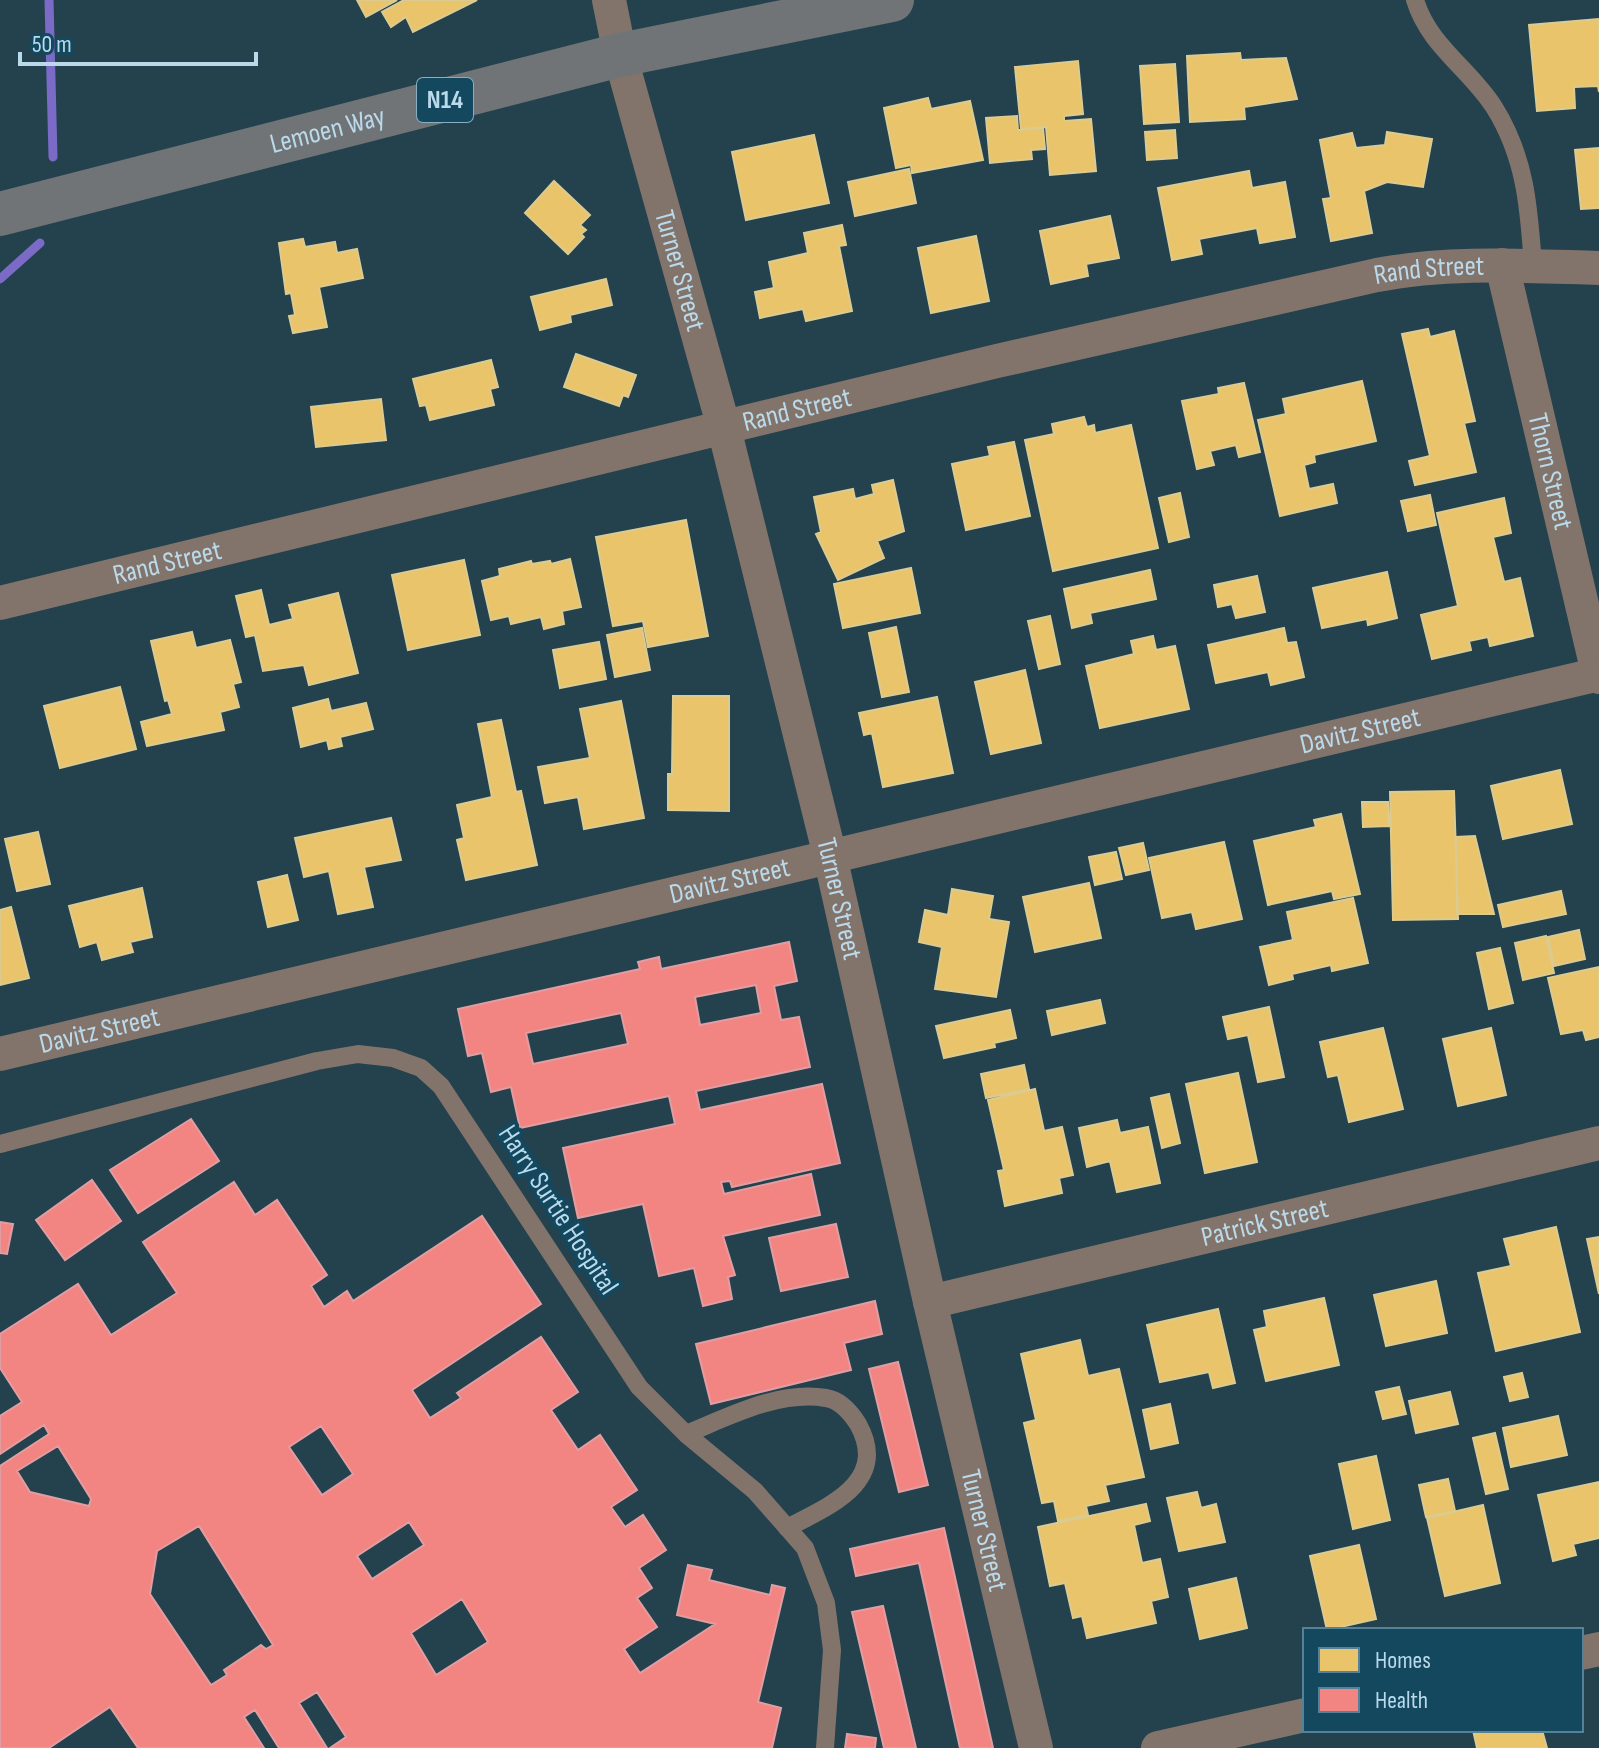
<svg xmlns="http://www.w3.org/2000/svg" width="1599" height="1748" font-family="'Sofia Sans Condensed',sans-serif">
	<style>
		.homes { fill: #e9c46a; stroke: #dbcb91; stroke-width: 2 }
		.health { fill: #f28482; stroke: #e19ea2; stroke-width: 2; fill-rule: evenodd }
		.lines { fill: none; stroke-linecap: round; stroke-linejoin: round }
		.stream { stroke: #7b6bc7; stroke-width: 9 }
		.lane { stroke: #82746b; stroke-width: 18 }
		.street { stroke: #82746b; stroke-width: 34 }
		.highway { stroke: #707476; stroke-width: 44 }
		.labels { text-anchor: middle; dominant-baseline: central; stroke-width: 8; stroke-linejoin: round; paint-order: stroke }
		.shield { fill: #13485f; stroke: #88aec1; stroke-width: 2 }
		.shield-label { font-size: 26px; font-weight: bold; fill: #badaeb }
		.street-label { font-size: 28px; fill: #badaeb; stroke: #13485f }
	</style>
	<rect width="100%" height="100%" fill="#24414e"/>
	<path class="homes" d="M357 0H397L366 17Z
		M404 0H477L413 32 406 17 391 27 382 12Z
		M1599 19V92L1598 86 1574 87 1575 108 1537 111 1529 25Z
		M1240 53 1241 60 1286 58 1297 99 1244 107 1245 119 1190 122 1187 56Z
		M1078 61 1083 114 1064 116V121L1091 119 1096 171 1050 175 1046 127 1021 129 1015 67Z
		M1175 64 1179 122 1144 124 1140 66Z
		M928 98 931 109 970 101 983 160 912 173 911 165 896 168 884 108Z
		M1017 116 1018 130 1043 128 1045 149 1031 150 1032 159 990 163 986 118Z
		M1175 130 1177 158 1147 160 1145 132Z
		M1387 132 1432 139 1423 187 1387 182 1364 191 1372 233 1331 241 1323 199 1331 198 1320 140 1352 133 1356 148 1385 145Z
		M814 135 829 203 746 220 732 152Z
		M1599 148V208L1581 209 1575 150Z
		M909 169 916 203 855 216 848 182Z
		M1249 171 1252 188 1285 182 1295 237 1260 243 1257 228 1199 239 1202 254 1172 260 1158 188Z
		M554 181 590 215 580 225 586 230 581 234 584 237 568 254 525 213Z
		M1110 216 1119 258 1086 264 1088 276 1051 284 1040 231Z
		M842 225 846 245 839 246 852 311 806 321 803 309 760 318 755 292 774 288 769 262 808 253 804 233Z
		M976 236 989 301 931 313 918 248Z
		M303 239 305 247 335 242 337 253 357 249 363 278 319 287 327 327 293 333 289 316 295 315 291 293 286 294 279 243Z
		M606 279 612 305 570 315 571 322 540 330 531 297Z
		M1428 329 1430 337 1454 331 1475 421 1464 423 1476 472 1415 485 1409 461 1430 456 1402 334Z
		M576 354 636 375 628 397 623 395 619 406 564 387Z
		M491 360 498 387 490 389 494 405 430 420 426 405 420 406 413 379Z
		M1362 381 1376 441 1314 455 1315 462 1304 465 1309 489 1333 484 1337 503 1280 516 1258 420 1286 414 1283 399Z
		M1244 383 1260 452 1239 457 1236 445 1210 451 1214 465 1197 469 1182 401 1219 394 1218 388Z
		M381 399 386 440 316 447 311 407Z
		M1084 417 1087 427 1094 425 1095 433 1131 425 1158 548 1053 571 1025 440 1054 434 1052 424Z
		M1014 442 1030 516 966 530 952 464 990 456 988 447Z
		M893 480 904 531 877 541 884 558 838 580 816 534 821 532 814 497 853 489 855 499 874 494 872 485Z
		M1180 493 1189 537 1169 542 1159 498Z
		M1430 495 1436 525 1408 531 1401 501Z
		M1504 498 1511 533 1493 537 1504 582 1520 578 1533 636 1490 646 1488 637 1469 641 1471 650 1432 659 1421 615 1458 606 1437 513Z
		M686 520 708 636 648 647 643 621 613 626 596 537Z
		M570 559 581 607 562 611 564 624 544 629 541 617 511 624 509 616 491 620 482 581 500 576 499 569 531 561 532 564 550 561 551 564Z
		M464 560 480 635 408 650 392 575Z
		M911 568 920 613 843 628 834 584Z
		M1150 570 1156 599 1090 613 1092 623 1072 628 1064 589Z
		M1387 572 1397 618 1368 625 1367 619 1322 628 1313 588Z
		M1257 576 1265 612 1236 618 1232 604 1218 607 1214 585Z
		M261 590 269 625 293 619 289 605 338 593 358 673 309 685 304 665 263 671 255 635 246 637 236 596Z
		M1050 616 1060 664 1039 669 1028 621Z
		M896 627 909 692 882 697 869 633Z
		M642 628 650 670 615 677 607 635Z
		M1284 628 1287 643 1296 642 1304 677 1271 685 1268 672 1216 683 1208 645Z
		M192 632 196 648 230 640 241 682 233 684 239 707 220 712 224 730 147 746 141 722 172 714 168 700 165 701 151 641Z
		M1153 636 1156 650 1175 646 1189 709 1100 728 1086 666 1134 654 1131 641Z
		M599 642 606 679 560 688 553 650Z
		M1025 670 1041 743 991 754 975 682Z
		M120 687 136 749 60 768 44 706Z
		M673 696H729V811L668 810V774H672Z
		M937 697 953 773 883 787 872 733 864 735 859 713Z
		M328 699 331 711 366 703 373 729 340 737 342 746 329 749 327 740 301 747 293 708Z
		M621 701 644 818 584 829 578 797 545 803 538 767 590 758 580 709Z
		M501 720 516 792 521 791 537 865 466 880 457 840 464 838 457 805 492 797 478 724Z
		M1560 770 1572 824 1503 839 1491 786Z
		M1454 791 1458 919 1393 920 1390 792Z
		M1362 802H1388L1389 826 1363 827Z
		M1341 814 1360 894 1334 899 1332 891 1268 905 1254 841 1316 827 1314 820Z
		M391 818 401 860 364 867 373 907 338 914 329 871 304 877 295 838Z
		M38 832 50 884 17 891 5 839Z
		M1475 836 1494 914H1457L1456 837Z
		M1224 842 1242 919 1196 929 1192 912 1162 918 1149 858Z
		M1143 843 1149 870 1126 875 1119 848Z
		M1116 852 1122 879 1095 885 1089 857Z
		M287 875 298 920 268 927 258 882Z
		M1089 883 1101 938 1035 952 1023 897Z
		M142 888 152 937 130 942 133 952 102 960 97 942 80 947 69 906Z
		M952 889 993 896 989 919 1009 922 996 997 935 989 942 947 919 942 925 910 948 915Z
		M1561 891 1566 914 1503 927 1498 905Z
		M1353 898 1368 963 1332 971 1331 965 1292 974 1293 979 1269 985 1260 947 1293 940 1287 912Z
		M11 907 29 978 0 985V910Z
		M1579 930 1585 959 1554 966 1548 937Z
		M1546 936 1554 973 1523 980 1515 943Z
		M1500 948 1513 1003 1489 1009 1477 953Z
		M1599 967V1037L1586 1040 1583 1030 1561 1034 1548 978Z
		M1100 1000 1105 1023 1052 1035 1047 1011Z
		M1269 1007 1284 1077 1258 1082 1248 1035 1228 1039 1223 1017Z
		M1010 1010 1016 1038 994 1043 995 1047 944 1058 936 1026Z
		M1383 1028 1403 1109 1349 1122 1338 1075 1328 1077 1320 1042Z
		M1491 1028 1506 1095 1458 1106 1443 1039Z
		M1024 1065 1029 1089 986 1098 981 1074Z
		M1238 1073 1257 1162 1205 1173 1186 1084Z
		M1035 1089 1044 1131 1062 1127 1073 1175 1059 1178 1062 1193 1005 1206 998 1171 1004 1170 988 1100Z
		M1169 1094 1180 1143 1162 1148 1151 1098Z
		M1117 1120 1120 1133 1148 1127 1160 1183 1117 1192 1110 1161 1087 1167 1079 1128Z
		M1556 1227 1580 1332 1496 1351 1478 1273 1511 1266 1504 1239Z
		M1599 1237V1294L1587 1239Z
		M1436 1281 1447 1333 1386 1346 1374 1295Z
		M1324 1298 1339 1365 1266 1381 1254 1330 1267 1327 1264 1311Z
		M1218 1309 1235 1383 1213 1388 1209 1372 1160 1382 1147 1325Z
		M1080 1340 1088 1376 1119 1369 1144 1477 1105 1485 1109 1501 1086 1506 1088 1515 1058 1521 1054 1501 1042 1503 1024 1423 1036 1420 1021 1354Z
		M1522 1373 1528 1397 1510 1401 1504 1377Z
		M1399 1387 1406 1414 1383 1419 1376 1392Z
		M1450 1392 1458 1424 1416 1433 1409 1401Z
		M1170 1404 1178 1443 1151 1449 1143 1410Z
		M1558 1416 1567 1455 1511 1467 1503 1428Z
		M1495 1433 1508 1489 1486 1494 1473 1438Z
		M1376 1456 1390 1520 1353 1529 1339 1464Z
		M1448 1479 1455 1511 1426 1517 1419 1485Z
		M1599 1482V1538L1573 1544 1576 1555 1553 1561 1538 1495Z
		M1197 1492 1201 1508 1216 1504 1225 1542 1179 1551 1167 1498Z
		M1146 1504 1150 1521 1134 1525 1142 1563 1160 1559 1168 1597 1151 1601 1156 1623 1087 1638 1082 1616 1073 1618 1065 1583 1050 1586 1038 1527Z
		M1483 1505 1500 1583 1445 1596 1427 1518Z
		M1359 1545 1376 1619 1327 1630 1310 1556Z
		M1236 1578 1247 1628 1200 1639 1189 1589Z
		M1473 1730H1542L1547 1748H1477Z"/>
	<path class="health" d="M789 942 797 981 774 986 781 1020 799 1017 810 1067 696 1091 700 1110 822 1084 840 1163 732 1187 730 1181 721 1182 724 1194 811 1174 820 1215 723 1236 735 1275 728 1277 732 1299 703 1306 694 1268 659 1276 643 1204 578 1218 563 1148 675 1124 669 1096 520 1128 511 1087 491 1092 482 1053 468 1056 458 1009 640 969 638 962 659 957 661 969ZM756 985 761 1013 700 1025 695 997ZM621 1013 628 1044 533 1064 526 1033Z
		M191 1119 219 1161 138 1213 110 1170Z
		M92 1180 121 1221 65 1260 36 1220Z
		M234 1182 255 1215 277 1200 327 1275 311 1286 324 1307 347 1291 353 1301 482 1216 541 1304 412 1390 430 1418 461 1398 457 1393 541 1337 578 1392 551 1410 578 1450 600 1435 637 1490 611 1507 625 1527 643 1515 666 1550 639 1568 652 1588 637 1598 657 1627 624 1649 640 1673 715 1624 677 1615 688 1565 712 1570 709 1580 770 1595 772 1585 785 1588 758 1702 781 1708 772 1748H330L346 1737 317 1692 299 1703 327 1748H279L255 1710 244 1717 264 1748H138L110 1707 49 1748H0V1466L49 1434 44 1425 0 1454V1416L22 1402 0 1368V1334L78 1284 111 1335 177 1293 143 1242ZM321 1426 353 1474 322 1495 289 1447ZM58 1446 91 1499 89 1506 30 1492 17 1471ZM409 1522 424 1545 372 1579 357 1556ZM199 1526 273 1645 266 1649 261 1645 224 1670 227 1675 211 1685 150 1594 157 1551ZM462 1599 488 1642 436 1675 411 1633Z
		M0 1222 13 1224 7 1254 0 1253Z
		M836 1224 848 1277 781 1291 769 1238Z
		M875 1301 882 1334 844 1343 851 1370 711 1404 696 1344Z
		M898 1362 928 1485 899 1492 869 1369Z
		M944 1528 993 1748H960L919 1563 856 1576 850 1549Z
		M883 1606 916 1748H884L852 1612Z
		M847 1734 876 1738 875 1748H845Z"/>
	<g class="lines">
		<path class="stream" d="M49 0 53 157
			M0 279 40 243"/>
		<path class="lane" d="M1415 0C1429 46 1469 68 1494 107 1526 158 1529 209 1533 266
			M0 1144 317 1061 358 1054 393 1058 421 1068 441 1086 639 1387 686 1434 755 1491 805 1548 826 1603 832 1650 825 1748
			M686 1434C728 1417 778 1390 826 1398 840 1400 851 1413 858 1424 890 1482 829 1506 787 1528"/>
		<g class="street">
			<path id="s1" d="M609 0 620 55 724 428 830 856 930 1302 1036 1748"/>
			<path id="s2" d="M1502 265 1599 677"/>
			<path id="s3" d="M0 603 997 361 1377 275C1450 261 1525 266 1599 268"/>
			<path id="s4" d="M0 1054 1599 674"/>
			<path id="s5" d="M930 1302 1599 1143"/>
			<path d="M1581 1653 1599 1649"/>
			<path d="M1158 1748 1305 1715"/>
		</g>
		<path class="highway" id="s6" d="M0 214 620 55 892 0"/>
	</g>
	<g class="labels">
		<rect class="shield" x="417" y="78" width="56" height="44" rx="6"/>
		<g class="shield-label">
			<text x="445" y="100">N14</text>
		</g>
		<g class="street-label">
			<text stroke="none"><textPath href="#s6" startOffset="338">Lemoen Way</textPath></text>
			<text stroke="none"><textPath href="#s1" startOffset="280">Turner Street</textPath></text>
			<text stroke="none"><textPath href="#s3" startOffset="1468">Rand Street</textPath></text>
			<text stroke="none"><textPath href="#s3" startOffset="820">Rand Street</textPath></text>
			<text stroke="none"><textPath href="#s2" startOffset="212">Thorn Street</textPath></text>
			<text stroke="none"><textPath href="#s3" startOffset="172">Rand Street</textPath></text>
			<text stroke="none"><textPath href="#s4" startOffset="1398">Davitz Street</textPath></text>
			<text stroke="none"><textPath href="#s4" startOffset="750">Davitz Street</textPath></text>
			<text stroke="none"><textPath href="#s1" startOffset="928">Turner Street</textPath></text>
			<text stroke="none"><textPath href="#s4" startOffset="102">Davitz Street</textPath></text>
			<text transform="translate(558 1210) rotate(57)">Harry Surtie Hospital</text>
			<text stroke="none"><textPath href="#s5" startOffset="344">Patrick Street</textPath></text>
			<text stroke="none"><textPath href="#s1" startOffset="1576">Turner Street</textPath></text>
		</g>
	</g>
	<rect x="1303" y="1628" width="280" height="104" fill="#13485f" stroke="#568297" stroke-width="2"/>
	<rect x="1319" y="1648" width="40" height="24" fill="#e9c46a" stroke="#568297" stroke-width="2"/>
	<text x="1375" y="1668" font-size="24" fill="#badaeb">Homes</text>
	<rect x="1319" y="1688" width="40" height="24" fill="#f28482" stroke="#568297" stroke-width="2"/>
	<text x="1375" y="1708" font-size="24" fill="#badaeb">Health</text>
	<path d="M20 52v12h236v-12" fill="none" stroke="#badaeb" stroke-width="4"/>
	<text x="32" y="52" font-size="24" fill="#badaeb" stroke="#13485f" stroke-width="6" paint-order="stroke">50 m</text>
</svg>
